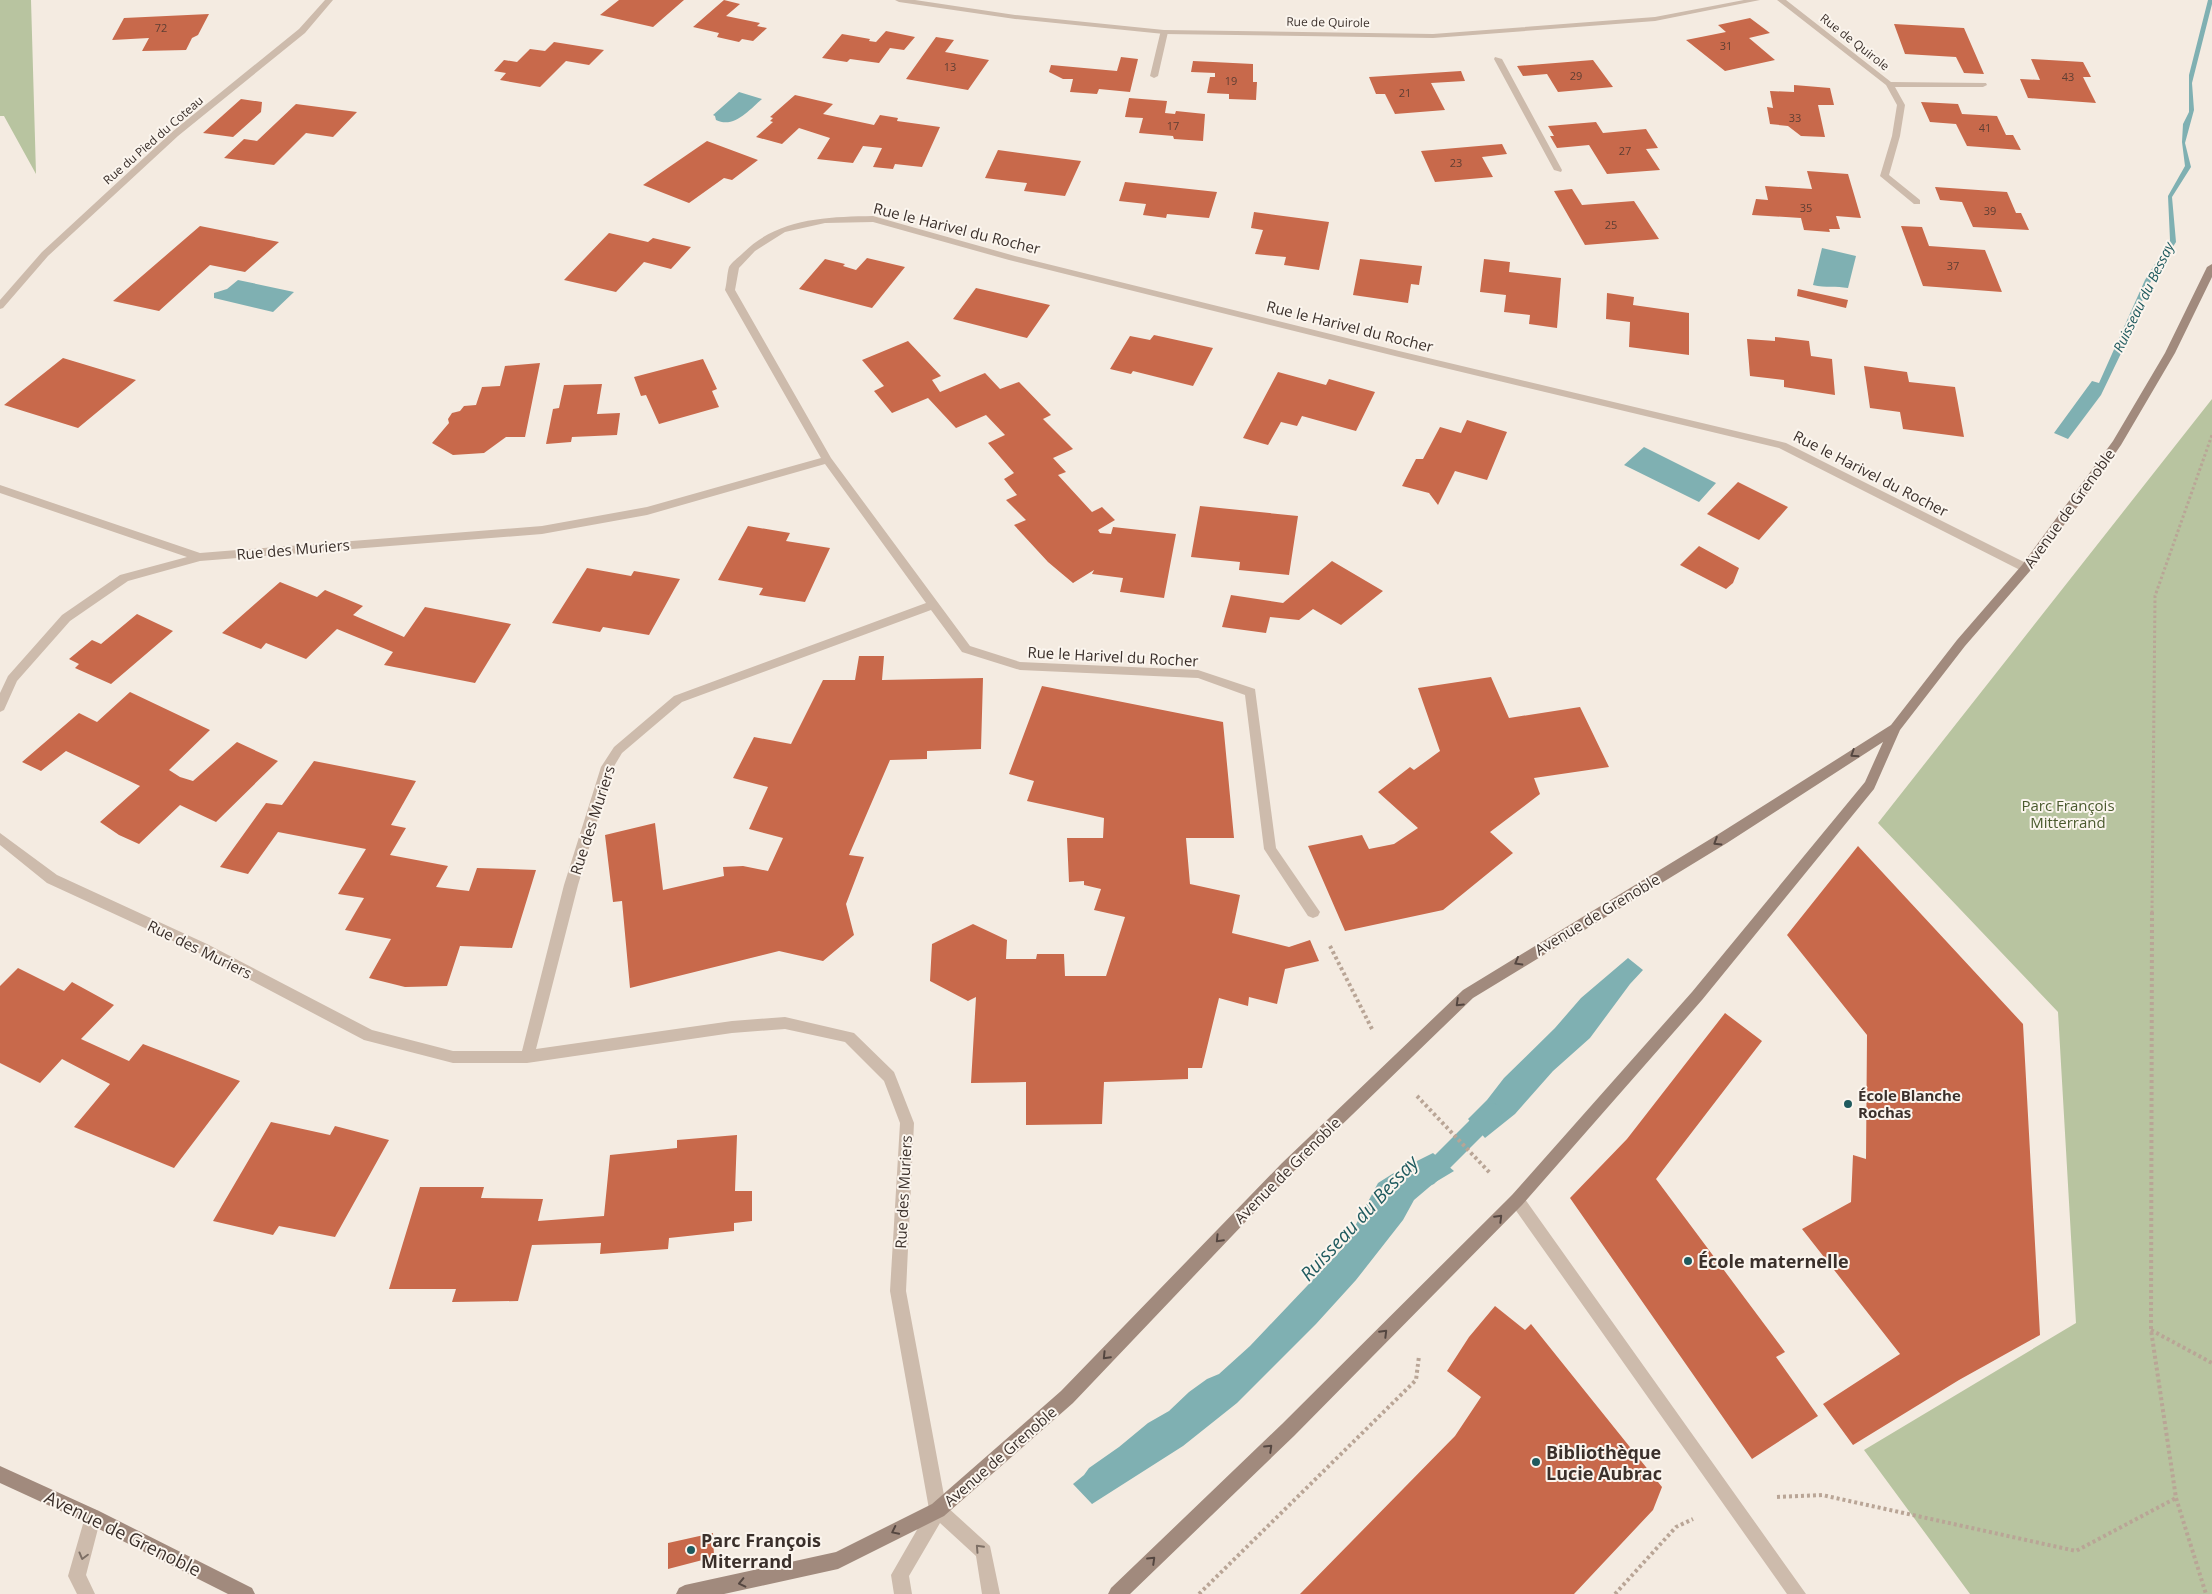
<svg xmlns="http://www.w3.org/2000/svg" width="2212" height="1594" font-family="'Open Sans',sans-serif">
	<style>
		.green { fill: #b8c4a0 }
		.water { fill: #7fb0b2 }
		.lines { fill: none; stroke-linecap: round; stroke-linejoin: round }
		.stream { fill: #7fb0b2; fill-rule: evenodd }
		.building { fill: #c8694b }
		.path-far1 { stroke: #b9a596; stroke-width: 3; stroke-dasharray: 2.5 2.5; stroke-linecap: butt }
		.path { stroke: #b9a596; stroke-width: 4; stroke-dasharray: 3 3; stroke-linecap: butt }
		.lane { fill: #cdbbac; fill-rule: evenodd }
		.street { fill: #cdbbac; fill-rule: evenodd }
		.secondary { fill: #a18a7d; fill-rule: evenodd }
		.oneway { stroke: #544640 }
		.oneway2 { stroke: #7d6f65 }
		.poi-dot { fill: #1f5a5e; stroke: #fbf5ee; stroke-width: 2 }
		.labels { text-anchor: middle; dominant-baseline: central; stroke-width: 4; stroke-linejoin: round; paint-order: stroke }
		.far-number-label { font-size: 11px; fill: #5e3e33 }
		.far-street-label { font-size: 12px; fill: #3b302b; stroke: #fbf5ee }
		.far-water-label { font-size: 14px; font-style: italic; fill: #1f5a5e; stroke: #fbf5ee }
		.street-label { font-size: 15px; fill: #3b302b; stroke: #fbf5ee }
		.park-label { font-size: 15px; fill: #4a5a2e; stroke: #fbf5ee }
		.poi-label { font-size: 15px; font-weight: bold; fill: #3b302b; stroke: #fbf5ee; text-anchor: start }
		.near-poi-label { font-size: 18px; font-weight: bold; fill: #3b302b; stroke: #fbf5ee; text-anchor: start }
		.near-street-label { font-size: 18px; fill: #3b302b; stroke: #fbf5ee }
		.near-water-label { font-size: 19px; font-style: italic; fill: #1f5a5e; stroke: #fbf5ee }
	</style>
	<rect width="100%" height="100%" fill="#f4ebe1"/>
	<path class="green" d="M0 0H31L36 174 4 116H0Z
		M2212 399V1594H1970L1864 1450 2076 1323 2058 1012 1878 823Z"/>
	<path class="water" d="M2208 0H2212V4L2192 83 2194 110 2185 143 2191 167 2172 197 2176 242 2148 286 2126 343 2101 395 2068 439 2054 433 2092 381 2099 383 2145 280 2170 240 2168 196 2185 166 2182 142 2183 124 2189 112V75Z
		M739 92 762 99C749 110 734 129 716 120L715 116 713 115Z
		M1822 248 1856 256 1848 288C1836 286 1826 288 1813 285Z
		M238 280 294 292 273 312 214 298V293L227 289Z
		M1644 447 1716 483 1699 502 1624 465Z
		M1628 958 1643 970 1630 984 1590 1038 1553 1071 1515 1114 1485 1138 1468 1119 1487 1100 1504 1078 1555 1028 1581 998Z
		M1433 1153 1454 1171 1434 1183 1414 1200 1403 1220 1356 1280 1316 1324 1237 1403 1183 1446 1092 1504 1073 1484 1084 1475 1089 1468 1119 1447 1148 1423 1169 1411 1189 1392 1207 1379 1219 1374 1250 1346 1344 1247 1378 1183 1397 1171Z"/>
	<g class="lines">
		<path class="stream" d="M1492 1103 1499 1105 1502 1112 1499 1119 1434 1184 1427 1187 1420 1184 1417 1177 1420 1170 1485 1105Z"/>
	</g>
	<path class="building" d="M619 0H684L653 27 600 15Z
		M724 0 740 4 726 16 760 23 757 26 767 28 753 41 742 39 739 42 717 37 719 33 693 27Z
		M209 14 198 35 192 38 186 50 142 51 149 38 112 40 124 18Z
		M1750 18 1770 33 1749 38 1775 60 1725 71 1686 40 1726 32 1718 25Z
		M1894 24 1964 28 1984 74 1964 73 1956 57 1905 54Z
		M886 31 915 37 904 50 890 48 879 63 850 59 847 62 822 58 842 34 870 39 869 41 876 42Z
		M936 37 954 40 945 52 989 60 968 90 906 79Z
		M554 42 604 50 589 65 566 61 540 87 500 80 506 73 494 71 504 60 517 62 530 49 545 51Z
		M1121 57 1138 59 1130 92 1099 89 1097 94 1070 92 1073 79H1063L1049 72 1051 65 1117 71Z
		M2031 59 2083 62 2091 77H2083L2096 103 2028 98 2020 79 2040 80Z
		M1593 60 1613 87 1558 92 1547 74 1523 76 1517 66Z
		M1193 61 1253 64V82H1257L1256 100 1229 99V94L1207 93 1210 77H1215V73L1191 72Z
		M1461 71 1465 81 1431 83 1445 110 1395 114 1385 94H1376L1369 77Z
		M1794 85 1830 88 1834 105H1818L1825 137 1801 136 1788 126 1770 124 1767 107 1773 108 1770 91 1794 92Z
		M795 95 833 104 823 114 874 125 880 115 898 118 897 121 940 127 922 167 895 164 893 169 873 167 882 148 863 146 853 163 817 159 830 138 799 128 782 144 756 137 773 122 770 121 773 118 770 117Z
		M1129 98 1167 101 1165 113 1175 114 1176 111 1205 114 1203 141 1174 139 1173 136 1139 133 1143 118 1125 117Z
		M241 99 262 102 261 112 233 137 203 133Z
		M1921 102 1958 104 1962 114 1997 116 2006 135H2013L2021 150 1967 146 1956 124 1930 122Z
		M296 104 357 112 333 137 306 133 274 165 224 158 244 139 257 141Z
		M1596 122 1603 133 1646 129 1658 148 1646 149 1660 170 1607 174 1589 145 1557 148 1550 136H1554L1548 126Z
		M707 141 758 160 732 180 724 178 689 203 643 185Z
		M1502 144 1507 154 1482 157 1493 177 1435 182 1421 151Z
		M998 150 1081 161 1065 196 1024 191 1027 183 985 178Z
		M1807 171 1848 174 1861 218 1836 216 1840 229H1829L1830 232 1804 230 1801 218 1752 215 1756 199 1768 200 1765 186 1812 189Z
		M1125 182 1134 183 1217 192 1209 218 1167 214 1166 218 1143 215 1146 204 1119 201Z
		M1935 187 2007 192 2016 213H2021L2029 230 1973 227 1962 202 1940 200Z
		M1572 189 1582 205 1634 201 1659 239 1585 245 1554 191Z
		M1254 212 1329 222 1319 270 1284 265 1286 257 1255 254 1263 230 1251 228Z
		M200 226 279 242 245 272 210 265 159 311 113 301Z
		M1901 226 1922 227 1929 246 1985 250 2002 292 1923 286Z
		M609 233 648 242 653 238 691 247 671 269 644 262 616 292 564 280Z
		M867 258 905 267 872 308 799 289 825 259 845 264 843 266 856 270Z
		M1360 259 1422 266 1419 285 1411 284 1408 303 1353 295Z
		M1484 259 1510 262 1509 272 1561 278 1557 328 1529 324 1530 315 1504 312 1506 295 1480 292Z
		M976 288 1050 305 1027 338 953 319Z
		M1798 289 1848 300 1846 308 1797 296Z
		M1607 293 1634 297 1633 305 1689 313V355L1629 347 1630 322 1606 319Z
		M1154 335 1213 348 1193 386 1133 371 1131 374 1110 369 1130 336 1150 340Z
		M1775 337 1809 341 1811 356 1832 359 1835 395 1784 387V380L1750 376 1747 339 1775 341Z
		M908 341 941 376 932 380 940 392 985 373 1000 389 1019 382 1051 415 1043 419 1073 449 1053 458 1066 472 1058 475 1092 512 1102 507 1115 520 1098 530 1100 533 1111 534 1113 527 1176 534 1164 598 1120 592 1123 578 1092 574 1094 570 1073 583 1048 562 1014 525 1026 520 1006 500 1017 495 1004 479 1014 473 988 443 1005 435 986 415 956 428 928 398 892 413 874 391 884 386 862 360Z
		M63 358 136 380 78 428 4 405Z
		M703 359 717 389 712 391 719 407 659 424 646 395 641 396 634 377Z
		M540 363 525 437H506L484 453 453 455 432 443 449 423 448 419 452 413 460 411 464 406 476 405 482 387 500 386 505 366Z
		M1864 366 1907 372 1909 382 1955 387 1964 437 1903 429 1900 412 1870 408Z
		M1278 372 1326 385 1329 379 1375 392 1356 431 1302 416 1297 426 1281 422 1268 445 1243 438Z
		M602 384 597 414 620 413 617 435 572 437 571 442 546 444 553 409 559 408 564 385Z
		M1467 420 1507 432 1487 480 1455 471 1438 505 1429 493 1402 486 1416 459H1423L1440 427 1461 433Z
		M1738 482 1788 507 1759 540 1707 514Z
		M1200 506 1298 516 1289 575 1239 570 1240 562 1191 557Z
		M748 526 790 533 786 541 830 548 805 602 759 595 763 588 718 580Z
		M1699 546 1739 568 1733 583 1726 589 1680 565Z
		M1332 561 1383 591 1341 625 1313 609 1299 620 1270 617 1266 633 1222 627 1231 595 1283 603Z
		M587 568 631 576 634 571 680 579 649 635 603 627 600 632 552 623Z
		M280 582 317 597 325 590 363 606 353 615 404 637 425 607 511 624 475 683 384 665 393 652 337 629 306 659 266 643 261 649 222 633Z
		M137 614 173 631 111 684 75 668 79 664 69 659 92 640 101 644Z
		M859 656H884L882 680 983 678 981 749 927 751V759L890 760 849 855 864 857 846 904 854 935 823 961 779 951 630 988 622 901 613 902 605 835 655 823 663 890 724 876 723 867 743 866 768 871 783 838 749 829 768 787 733 778 754 737 791 744 823 680H855Z
		M1491 677 1509 718 1580 707 1609 767 1534 778 1540 794 1490 832 1513 853 1443 910 1345 931 1308 846 1362 835 1369 849 1394 844 1418 828 1378 792 1410 767 1414 770 1440 751 1418 688Z
		M1042 686 1223 722 1234 838H1186L1190 884 1240 895 1232 933 1289 947 1310 940 1319 961 1285 969 1277 1004 1249 997 1248 1006 1219 998 1202 1068H1188V1079L1104 1082 1102 1124 1026 1125V1082L971 1083 976 997 968 1001 930 981 932 944 973 924 1007 940 1006 959H1036L1037 954H1064L1065 976H1106L1125 917 1094 910 1101 889 1084 885V881L1069 882 1067 838H1103L1104 818 1027 801 1034 781 1009 774Z
		M130 692 210 730 169 770 180 777 193 781 237 742 278 761 216 822 180 805 139 844 119 835 100 822 140 786 66 751 41 771 22 762 79 713 97 722Z
		M314 761 416 781 391 825 406 828 390 855 448 866 436 887 469 891 477 868 536 870 512 948 460 946 447 986 405 987 369 978 391 939 345 930 364 898 338 894 366 849 278 832 248 874 220 867 266 803 282 805Z
		M1858 846 2023 1024 2040 1335 1959 1380 1853 1445 1823 1404 1900 1354 1802 1229 1851 1202 1853 1155 1866 1159 1867 1035 1787 935Z
		M18 968 64 991 72 982 114 1005 81 1039 129 1061 143 1044 240 1081 174 1168 74 1127 110 1084 62 1059 40 1083 0 1063V986Z
		M1725 1013 1762 1041 1656 1179 1785 1352 1776 1357 1818 1416 1752 1459 1570 1198 1627 1139Z
		M271 1122 330 1135 335 1126 389 1140 335 1237 279 1226 273 1235 213 1221Z
		M737 1135 735 1191H752V1221L734 1223V1231L669 1238 668 1249 600 1254 601 1243 532 1245 518 1301 452 1302 456 1289H389L420 1187H484L481 1198 543 1199 538 1221 604 1216 610 1155 677 1148V1140Z
		M1495 1306 1525 1330 1531 1324 1662 1487 1653 1510 1574 1594H1300L1455 1436 1481 1397 1447 1371 1469 1337Z
		M713 1533 714 1557 668 1569V1543Z"/>
	<g class="lines">
		<path class="path-far1" d="M2152 913 2155 596 2212 435"/>
		<path class="path" d="M2152 912 2151 1330 2176 1498 2206 1594
			M1330 946 1373 1031
			M1417 1096 1490 1173
			M2151 1330 2212 1363
			M1777 1497 1822 1495 2076 1551 2176 1498
			M1199 1594 1416 1380 1419 1356
			M1615 1594 1676 1527 1693 1519"/>
		<path class="lane" d="M1161 30 1168 32 1158 76 1154 78 1150 76Z
			M1517 1193 1522 1195 1806 1594H1787L1512 1205 1510 1200 1512 1195Z
			M93 1509 99 1511 101 1517 86 1575 95 1594H77L68 1576 85 1517 87 1511Z"/>
		<path class="street" d="M325 0H333L305 33 178 136 48 256 3 308 0 309V300L42 252 172 132 299 29Z
			M895 0H915L1015 15 1164 30 1433 34 1655 17 1744 0H1760L1655 21 1433 38 1164 34 1015 19 899 2Z
			M1777 0H1786L1891 82 1986 83 1987 85 1983 87H1895L1905 105 1900 136 1889 175 1920 200V204H1914L1880 176 1892 136 1897 105 1886 85Z
			M1495 57 1502 59 1562 170 1561 172 1554 170 1494 59Z
			M873 216 1015 256 1399 351 1786 443 2030 565 2032 568 2030 571H2022L1779 448 1399 357 1009 260 873 222 825 223 785 232 755 251 739 268 735 290 831 458 970 646 1020 662 1198 670 1255 689 1276 848 1320 912 1318 916 1313 918 1308 916 1264 849 1245 695 1198 678 1020 670 962 652 931 610 682 702 622 753 613 768 578 885 536 1049 732 1021 785 1017 854 1033 894 1072 914 1123 906 1291 946 1506 990 1546 1000 1594H982L976 1556 940 1523 909 1576 912 1594H894L891 1575 929 1509 890 1291 900 1123 884 1081 845 1042 785 1029 732 1033 527 1063H453L364 1040 197 952 47 883 0 845V833L57 875 207 944 372 1030 453 1051H522L564 885 601 767 614 747 674 696 926 603 825 464 647 515 542 534 200 561 128 581 70 621 17 681 4 710 0 712V693L8 676 62 615 120 575 187 557 0 493V485L200 553 542 526 647 507 821 458 725 290C727 283 727 273 729 267 732 262 739 257 743 253 778 218 826 217 873 216Z"/>
		<path class="secondary" d="M2212 264V277L2175 353 2121 445 2092 487 2030 571 1965 646 1900 730 1874 789 1702 1000 1522 1205 1294 1436 1130 1594H1108L1111 1588 1282 1424 1512 1195 1692 992 1865 782 1883 742 1727 843 1473 998 1292 1173 1073 1403 944 1516 838 1569 724 1594H676L679 1588 685 1585 836 1552 932 1504 1061 1391 1282 1163 1463 990 1717 835 1891 725 1957 640 2022 565 2113 441 2165 353 2207 267Z
			M0 1466 99 1511 252 1588 255 1594H228L87 1523 0 1483Z"/>
	</g>
	<defs><path id="oneway-chevron" d="M-2-3.5L2.5 0L-2 3.5" fill="none" stroke-width="1.6" stroke-linecap="round" stroke-linejoin="round" transform="scale(1.25)"/></defs>
	<g class="oneway">
		<use href="#oneway-chevron" transform="translate(1854 754) rotate(147)"/>
		<use href="#oneway-chevron" transform="translate(1717 842) rotate(148)"/>
		<use href="#oneway-chevron" transform="translate(1518 962) rotate(150)"/>
		<use href="#oneway-chevron" transform="translate(1459 1003) rotate(136)"/>
		<use href="#oneway-chevron" transform="translate(1499 1218) rotate(-45)"/>
		<use href="#oneway-chevron" transform="translate(1219 1239) rotate(134)"/>
		<use href="#oneway-chevron" transform="translate(1384 1333) rotate(-45)"/>
		<use href="#oneway-chevron" transform="translate(1106 1356) rotate(134)"/>
		<use href="#oneway-chevron" transform="translate(1269 1448) rotate(-44)"/>
		<use href="#oneway-chevron" transform="translate(895 1531) rotate(154)"/>
		<use href="#oneway-chevron" transform="translate(1152 1560) rotate(-44)"/>
		<use href="#oneway-chevron" transform="translate(742 1583) rotate(167)"/>
	</g>
	<g class="oneway2">
		<use href="#oneway-chevron" transform="translate(979 1548) rotate(-133)"/>
		<use href="#oneway-chevron" transform="translate(83 1556) rotate(105)"/>
	</g>
	<g class="poi-dot">
		<circle cx="1848" cy="1104" r="5"/>
		<circle cx="1688" cy="1261" r="5"/>
		<circle cx="1536" cy="1462" r="5"/>
		<circle cx="691" cy="1550" r="5"/>
	</g>
	<g class="labels">
		<g class="far-number-label">
			<text x="161" y="27">72</text>
			<text x="1726" y="45">31</text>
			<text x="950" y="66">13</text>
			<text x="1576" y="75">29</text>
			<text x="2068" y="76">43</text>
			<text x="1231" y="80">19</text>
			<text x="1405" y="92">21</text>
			<text x="1795" y="117">33</text>
			<text x="1173" y="125">17</text>
			<text x="1985" y="127">41</text>
			<text x="1625" y="150">27</text>
			<text x="1456" y="162">23</text>
			<text x="1806" y="207">35</text>
			<text x="1990" y="210">39</text>
			<text x="1611" y="224">25</text>
			<text x="1953" y="265">37</text>
		</g>
		<g class="far-street-label">
			<text transform="translate(1328 22) rotate(1)">Rue de Quirole</text>
			<text transform="translate(1855 42) rotate(38)">Rue de Quirole</text>
			<text transform="translate(153 140) rotate(-41)">Rue du Pied du Coteau</text>
		</g>
		<g class="far-water-label">
			<text transform="translate(2143 297) rotate(-64)">Ruisseau du Bessay</text>
		</g>
		<g class="street-label">
			<text transform="translate(957 228) rotate(14)">Rue le Harivel du Rocher</text>
			<text transform="translate(1350 326) rotate(14)">Rue le Harivel du Rocher</text>
			<text transform="translate(1871 473) rotate(27)">Rue le Harivel du Rocher</text>
			<text transform="translate(2069 508) rotate(-54)">Avenue de Grenoble</text>
			<text transform="translate(293 549) rotate(-5)">Rue des Muriers</text>
			<text transform="translate(1113 656) rotate(3)">Rue le Harivel du Rocher</text>
			<text transform="translate(592 820) rotate(-72)">Rue des Muriers</text>
			<text transform="translate(1597 914) rotate(-31)">Avenue de Grenoble</text>
			<text transform="translate(200 949) rotate(26)">Rue des Muriers</text>
			<text transform="translate(1287 1170) rotate(-45)">Avenue de Grenoble</text>
			<text transform="translate(903 1192) rotate(-87)">Rue des Muriers</text>
			<text transform="translate(1000 1456) rotate(-41)">Avenue de Grenoble</text>
		</g>
		<g class="park-label">
			<text x="2068" y="805">Parc François<tspan x="2068" dy="17">Mitterrand</tspan></text>
		</g>
		<g class="poi-label">
			<text x="1858" y="1095">École Blanche<tspan x="1858" dy="17">Rochas</tspan></text>
		</g>
		<g class="near-poi-label">
			<text x="1698" y="1261">École maternelle</text>
			<text x="1546" y="1452">Bibliothèque<tspan x="1546" dy="21">Lucie Aubrac</tspan></text>
			<text x="701" y="1540">Parc François<tspan x="701" dy="21">Miterrand</tspan></text>
		</g>
		<g class="near-street-label">
			<text transform="translate(123 1533) rotate(26)">Avenue de Grenoble</text>
		</g>
		<g class="near-water-label">
			<text transform="translate(1359 1218) rotate(-47)">Ruisseau du Bessay</text>
		</g>
	</g>
</svg>
